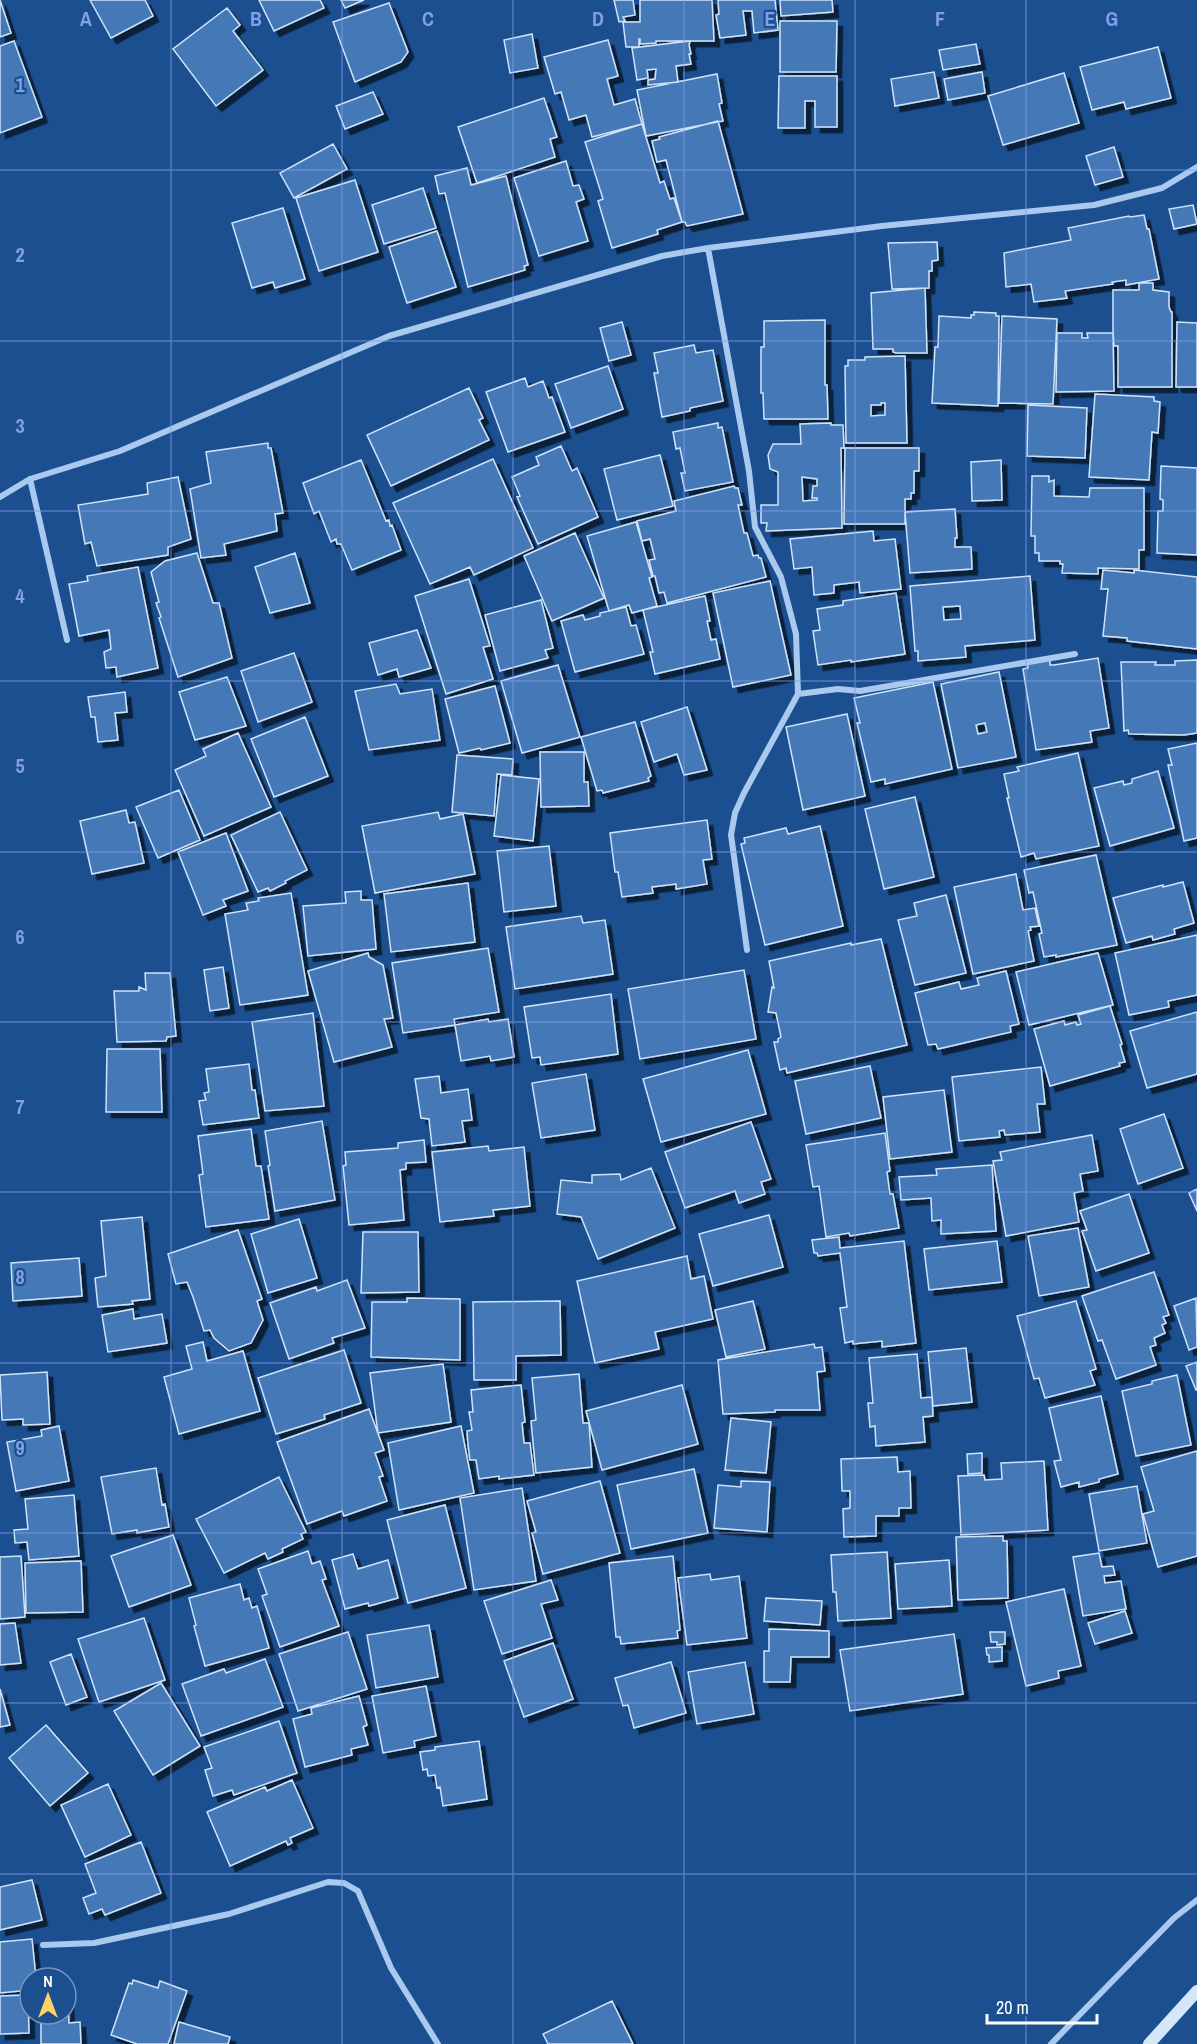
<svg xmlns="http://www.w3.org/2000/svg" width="1197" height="2044" font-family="'Archivo Narrow',sans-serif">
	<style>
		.building { fill: #4478b7; stroke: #cfe3fa; stroke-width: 1.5; fill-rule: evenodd; filter: url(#shadow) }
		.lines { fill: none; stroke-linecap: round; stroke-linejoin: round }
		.street { stroke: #a9c9ee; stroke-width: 6 }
		.secondary { stroke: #d6e6fa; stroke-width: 12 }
		.grid { fill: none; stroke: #839eea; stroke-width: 1.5; stroke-opacity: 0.55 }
		.grid-label { font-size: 20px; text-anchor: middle; font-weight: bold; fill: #839eea; stroke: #1b4f8f; stroke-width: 4.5; stroke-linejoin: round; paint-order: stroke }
	</style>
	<defs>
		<filter id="shadow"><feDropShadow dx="5.5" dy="5.5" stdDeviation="0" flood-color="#0009"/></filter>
	</defs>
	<rect width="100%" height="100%" fill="#1b4f8f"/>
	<path class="building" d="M0 0 11 33 0 37Z
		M90 0H145L153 16 111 38Z
		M259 0H320L324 8 274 31Z
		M341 0H364L345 8Z
		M614 0H633L635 15 623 17 625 21 619 22Z
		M640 0H712L714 41H656V43L640 44V39H639V47H626L623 22H640Z
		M718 0H775L778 30 754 33 752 11H743L746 35 720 38 716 15 719 14Z
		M780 0H832L833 12 781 16Z
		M389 3 408 52 401 62 355 82 333 22Z
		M227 8 240 25 233 31 263 70 216 106 173 49Z
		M780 21H837L836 72H780Z
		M532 34 538 68 510 73 504 40Z
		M608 40 618 76 607 79 614 105 635 99 642 124 592 137 586 115 569 120 561 92 555 94 544 57Z
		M14 41 42 117 0 133V46Z
		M690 41 689 45 691 54H689L691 64 676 66 678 82 648 85V80L655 79 656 69 647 70 648 78 637 80 632 48Z
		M976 44 980 64 943 70 939 50Z
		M1158 47 1171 98 1126 109 1124 102 1092 110 1080 67Z
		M934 72 939 98 895 106 891 79Z
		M982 72 985 93 948 100 944 79Z
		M1064 73 1079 123 1003 145 988 96Z
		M717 74 722 103 719 104 723 121 646 136 637 90Z
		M779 76H837V127H815V101H805V128H778Z
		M373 92 383 114 345 129 336 106Z
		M544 98 557 137 550 139 555 157 477 183 458 127Z
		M718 121 743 214 687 226 685 222H682L666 160 657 162 652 141 660 139 659 137Z
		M642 124 660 183 664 181 670 199 674 198 682 222 657 230 658 234 612 248 598 201 603 199 585 142Z
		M333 144 347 169 294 198 280 173Z
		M1114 147 1123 177 1095 185 1086 156Z
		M566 161 573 186 579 185 584 199 576 202 588 241 539 256 514 178Z
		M467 168 471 185 506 176 528 265 524 266 525 270 468 287 445 193 439 194 435 176Z
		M355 180 378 252 319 271 296 198Z
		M423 188 436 228 384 244 372 205Z
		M1193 205 1197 224 1174 229 1169 209Z
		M283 208 305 279 275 288 273 282 252 288 232 223Z
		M1144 215 1147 229H1149L1159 279 1126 285V280L1112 282 1113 284 1065 291 1067 298 1034 302 1031 284 1006 287 1004 253 1071 240 1068 228 1129 216 1130 217Z
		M437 231 456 287 407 303 389 247Z
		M937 242 938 260 932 261V271H929V288L892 289 888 243Z
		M1139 283H1153V290L1169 292V307L1171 312H1172V387H1118V346H1114L1113 331V290H1139Z
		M925 288 927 353H896L893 352V349H873L871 293Z
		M974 312 996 313V316H999L998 406 932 403 935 347H938L939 316 971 318V315H974Z
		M1002 316 1057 319 1053 404 999 403Z
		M825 320V385H827L828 419H764L763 393H761V347H764V321Z
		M622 322 631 355 609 361 600 328Z
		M1177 322 1197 323V387H1176Z
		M1057 333H1082V338H1088L1087 333H1113L1114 391 1056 392Z
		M694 345 696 353 713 350 723 401 690 408V411L662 417 654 373H658L654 353Z
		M905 356 907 443H846L845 366H848V360H865V357ZM881 403H885V415L871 416V405H881Z
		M608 366 623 409 571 428 555 384Z
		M525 378 528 387 543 381 549 398 552 397 565 432 508 452 486 392Z
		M469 388 483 418 479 420 489 440 391 486 367 435Z
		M1095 394 1154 397V401L1160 402 1158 433 1152 432 1149 480 1089 477Z
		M1028 405 1087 408 1085 458 1027 456Z
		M718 423V428L722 427 733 482 685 491 681 473H685L680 448 676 449 673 432Z
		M831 423V425H843L844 448H841L842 528 766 531 767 523H761V505H778V472L770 469 768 455 773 444H801L800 424ZM802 477 817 479V486H813L812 498H817V500L803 501Z
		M268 443V448H271L283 513 275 514 277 531 224 544 226 555 201 558 190 489 211 483 206 452Z
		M561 446 572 471 577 468 598 517 538 544 517 497 520 496 512 477 539 465 536 457Z
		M845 448H919V471H914V493H911V499H905V524H844Z
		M660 455 673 506 617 520 604 469Z
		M493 459 533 548 474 575 470 567 430 584 393 503Z
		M361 460 386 521 389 520 390 526 392 525 401 550 352 570 341 544H337L336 539 331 542 319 511 314 514 303 483Z
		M1001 460 1002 500 972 501 971 462Z
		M1161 466 1197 468V555L1157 553 1158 511H1163V500L1160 499Z
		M1032 476H1049V482L1054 480V496L1089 497 1090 488H1144V550H1139V569L1098 568V574L1062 573 1063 564H1060V561H1039V553H1035V536H1031Z
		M178 477 191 539 168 547V555L97 566 91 542 85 544 78 505 148 494 147 483Z
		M734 486 735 488H738L742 505H738L744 533H747L753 556 758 555 759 558H761L766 577 667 603 664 592 659 593 655 576H653L649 560 655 559 650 539 642 541 637 521 676 511 674 501Z
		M955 509 957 538H955V547H971L972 569 910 573 905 512Z
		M636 522 652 577 649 578 657 606 632 613 629 605 609 611 587 536Z
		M873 531 874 541 895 539 901 589 860 593 859 582 834 585V593L814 595 812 567 794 569 790 539Z
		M575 533 604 598 552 621 524 556Z
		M197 553 213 603H219L232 658 178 677 159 618 161 617 156 603 159 602 151 572 165 561Z
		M295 553 310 603 270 613 255 567Z
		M138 567 158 668 117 677 116 667 106 668 104 652 111 649 109 630 79 636 69 584 88 581 87 576Z
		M1103 570 1134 573V570L1197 577V649L1127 641V638L1103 636 1108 589H1101Z
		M1030 576 1035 640 965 646 966 657 918 661V651H915L910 586ZM960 606 961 619 944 620 943 607Z
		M469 579 490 646 483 647 493 679 446 694 415 596Z
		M770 581 791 675 733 687 713 593Z
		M896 593 905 654 851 662V660L818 665 813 631 820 630 817 609 843 605V601Z
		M705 596 710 621H707L711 640 716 639 720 659 655 674 650 652H653L643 610Z
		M541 600 553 648 545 650 548 658 500 671 485 615Z
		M626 607 631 626 636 625 644 654 575 672 561 621 583 615 585 620 600 616V613Z
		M417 630 431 668 399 677 397 669 378 675 369 643Z
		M294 653 312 702 258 722 241 671Z
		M1098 658 1109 728 1090 731 1092 742 1036 750 1023 669 1028 668 1027 663 1050 660V665H1054Z
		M1197 660V733L1184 735 1129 734 1128 730 1124 731 1121 662H1156L1155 665H1175V661Z
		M558 665 580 737 522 753 501 681Z
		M999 672 1016 757 958 768 941 684ZM985 723 987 732 978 734 976 725Z
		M227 677 246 726 195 740 179 692Z
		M933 682 952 769 885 784V779L871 782 857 723H860L854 698Z
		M396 684 400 694 432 689 440 740 369 750 355 691Z
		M495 686 510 743 481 750 480 748 459 753 445 699Z
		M125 692 127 712 115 713 118 740 98 742 95 717H91L88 697Z
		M687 707 707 770 684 775 677 754 654 762 641 722Z
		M847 714 865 796 803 810 786 727Z
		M305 717 328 776 274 797 251 739Z
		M635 722 651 776 648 778 649 781 603 793 602 790 597 791 581 737Z
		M238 733 271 807 204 836 175 770 206 756 203 749Z
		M1197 743V838L1184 841 1168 765H1172L1168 749Z
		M540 752H584V782H588L589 806 541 807Z
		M1078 753 1099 846 1036 859 1034 853 1021 857 1007 798H1009L1004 774 1019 771 1017 767Z
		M457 755 513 759 512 775 497 774 494 816 452 812Z
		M1158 771 1174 828 1110 846 1094 788 1123 781 1124 785 1132 783V779Z
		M501 775 539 779 533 841 494 836Z
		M179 790 200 840 158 858 136 807Z
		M915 797 934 877 884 889 865 809Z
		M126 810 129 823 135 822 144 863 92 874 80 821Z
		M280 812 307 870 285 881 286 883 270 891 268 888 258 892 231 835Z
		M438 812 440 819 463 814 475 874 375 893 362 826Z
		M707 820 712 859 703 860 707 884 676 889V884L652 887 653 893 622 897 618 872H615L610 833Z
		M820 826 843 926 765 945 741 844 745 843 744 838 786 828 788 834Z
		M226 833 248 891 223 900 226 906 203 915 178 852Z
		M549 846 556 906 504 912 497 851Z
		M1096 855 1117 945 1056 957V955L1044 957 1039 934 1042 933 1033 892 1029 893 1024 870Z
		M1016 874 1023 910 1035 908 1039 926 1030 927 1031 930 1028 931 1034 961 973 974 954 887Z
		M1183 882 1194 923 1174 929 1175 934 1153 940 1152 936 1126 943 1113 898 1163 885V887Z
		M468 883 475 942 391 952 384 894Z
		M361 891V900H372L376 949 308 956 303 906 346 903 345 892Z
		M291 893 308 995 240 1005 225 914 248 910 246 903 259 901 258 898Z
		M946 895 966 973 915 985 898 920 917 916 914 903Z
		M581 916 583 923 605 920 613 974 515 989 506 927Z
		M1197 935V995L1168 1001 1169 1007 1129 1015 1115 953Z
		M881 939 907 1045 787 1073 786 1068 780 1070 774 1042H778V1039L781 1037 776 1013 768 1012 772 987 774 988 769 961 851 943V945Z
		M488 948 499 1012 454 1019 455 1025 403 1033 392 963Z
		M368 953 369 957 383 965 393 1018 384 1019 392 1047 334 1062 308 971Z
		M1098 953 1113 1005 1029 1025 1016 972Z
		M223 967 229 1008 210 1011 204 970Z
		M744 970 756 1039 640 1059 628 989Z
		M1006 971 1019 1024 1010 1026 1011 1032 938 1049 936 1044 928 1045 915 993 959 982 961 989 979 985 977 978Z
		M145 973H170L176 1036 167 1037 166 1041 117 1042 114 991H139V987L146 990Z
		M611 994 618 1054 541 1065 540 1057 532 1058 524 1007Z
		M1110 1006 1122 1044 1120 1045 1125 1062 1119 1063 1120 1066 1050 1086 1034 1029 1064 1021 1065 1025 1076 1022 1077 1025 1081 1024 1078 1015Z
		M1197 1012V1074L1147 1088 1130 1031Z
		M313 1013 324 1106 265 1111 252 1022Z
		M488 1019 489 1022 508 1019 514 1057 491 1061 490 1056 461 1061 455 1025Z
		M107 1049H160L162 1112H106Z
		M748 1050 766 1114 661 1142 643 1079Z
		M249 1064 252 1090H255L259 1118 203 1125 199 1101 206 1100 204 1093 209 1092 206 1069Z
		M870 1066 881 1118 806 1134 795 1081Z
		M1041 1067 1045 1104H1037L1040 1132 1005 1135 1004 1130 999 1131 1000 1137 959 1141 952 1077Z
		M586 1074 595 1130 541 1138 532 1083Z
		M439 1076 441 1093 468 1089 472 1120 462 1121 465 1142 432 1146 429 1119 421 1118 415 1079Z
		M944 1090 952 1152 890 1159 883 1097Z
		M1164 1114 1183 1168 1138 1184 1120 1129Z
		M322 1121 335 1200 275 1211 268 1166 270 1165 265 1131Z
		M751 1122 771 1179 761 1182 765 1194 739 1203 735 1191 685 1208 665 1152Z
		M251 1129 256 1166H261L269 1219 206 1227 199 1175 203 1174 198 1136Z
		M885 1133 890 1171 887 1172 890 1194H893L899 1228 850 1236 849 1233 826 1237 819 1186 813 1187 806 1145Z
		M1092 1135 1098 1171 1080 1174 1083 1191 1074 1193 1079 1222 1006 1236 993 1161 1002 1160 1000 1152Z
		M424 1140 426 1162 406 1163V1169L400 1170 404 1220 349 1225 343 1166 346 1165 345 1152 398 1148V1143Z
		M488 1146 489 1151 524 1147 530 1206 493 1210 494 1216 440 1222 432 1152Z
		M992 1165 996 1231 941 1234V1220L932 1221 931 1198 901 1200 899 1177 937 1175 936 1169Z
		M651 1168 675 1228 598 1259 581 1217 557 1214 561 1180 592 1183V1175L620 1174 621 1180Z
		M1197 1189V1211L1189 1193Z
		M1129 1194 1149 1253 1096 1271 1082 1231 1087 1230 1080 1211Z
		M769 1215 783 1267 713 1286 699 1234Z
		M142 1217 150 1299 132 1301 133 1304 98 1307 95 1278 106 1276 101 1221Z
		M299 1219 317 1278 268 1293 251 1234Z
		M1078 1228 1089 1287 1039 1296 1028 1236Z
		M238 1230 262 1299 257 1301 263 1320 251 1343 229 1351 214 1338 210 1330 204 1331 193 1297 187 1282 176 1284 168 1254Z
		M363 1232H418L419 1292 361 1293Z
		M839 1237 840 1248 904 1241 916 1343 882 1347V1341L853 1344V1341L845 1343 840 1308 847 1307 840 1253 818 1256 817 1253H814L812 1240Z
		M997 1241 1002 1282 929 1290 924 1249Z
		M687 1256 691 1279 704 1276 713 1319 655 1332 659 1349 595 1363 577 1281Z
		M79 1258 82 1296 13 1301 11 1263Z
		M1154 1272 1169 1315 1163 1317 1166 1323 1162 1325 1165 1333 1154 1338 1156 1345 1150 1347 1156 1365 1116 1379 1102 1340 1098 1341 1082 1296Z
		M347 1280 365 1328 332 1338 334 1343 289 1359 270 1303 316 1287 317 1291Z
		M407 1298 460 1299V1360L371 1357 372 1302H407Z
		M1196 1298 1197 1347 1189 1350 1174 1306Z
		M560 1301 561 1355 516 1356V1380H474L473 1302Z
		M753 1301 765 1349 726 1357 715 1310Z
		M1076 1301 1096 1369 1090 1371 1095 1385 1045 1398 1039 1378 1034 1379 1017 1316Z
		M133 1309 134 1319 162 1314 167 1343 108 1352 102 1315Z
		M203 1342 207 1361 243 1351 260 1411 179 1434 164 1377 192 1369 186 1346Z
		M814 1344 815 1348 822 1347 825 1371 817 1372 820 1410H775V1412L723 1414 718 1360Z
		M966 1348 972 1402 933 1406 928 1352Z
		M344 1350 361 1403 324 1415 325 1419 276 1434 258 1378Z
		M917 1354 921 1398 932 1397 933 1416 923 1417 925 1442 876 1446 875 1426 870 1427 868 1403H873L869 1358Z
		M1197 1362V1390H1196L1186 1366Z
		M443 1364 451 1422 378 1433 370 1373Z
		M47 1372 50 1424 23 1425V1419L2 1420 0 1375Z
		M579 1374 583 1423H589L592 1467 536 1473 531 1421 536 1420 532 1378Z
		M1177 1375 1191 1445 1136 1456 1122 1391 1152 1384V1381Z
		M521 1385 525 1422 522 1423 524 1443H530L534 1475 499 1479V1476L479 1479 476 1460H470L468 1445 467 1431 472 1430 469 1412H473L471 1390Z
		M682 1385 698 1444 602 1470 586 1411Z
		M1101 1396 1118 1474 1099 1479V1482L1079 1487V1482L1061 1487 1054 1461 1061 1460 1049 1408Z
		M369 1409 384 1450 375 1453 383 1476 379 1477 387 1501 344 1516 342 1511 307 1524 277 1442Z
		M731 1418 771 1422 766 1473 725 1470Z
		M59 1426 69 1481 16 1491 7 1442 42 1436 41 1430Z
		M461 1426 474 1493 399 1510 388 1443Z
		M1197 1451V1556L1158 1567 1143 1514 1154 1511 1141 1467Z
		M982 1453V1473L968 1474 967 1454Z
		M897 1457 898 1472 910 1471 911 1508H899V1516H876V1536L844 1537 843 1509 850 1508V1491H842L841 1459Z
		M1044 1461 1048 1530 961 1535 958 1476 984 1475 985 1480 1002 1479 1001 1463Z
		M156 1468 162 1505 165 1504 169 1527 137 1533V1530L112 1534 101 1477Z
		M694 1469 708 1533 631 1549 617 1485Z
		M279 1477 306 1532 301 1534 303 1539 282 1549 283 1552 268 1559 265 1553 224 1573 196 1519Z
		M600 1481 620 1553 543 1574 532 1533 536 1532 527 1501Z
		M741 1481 770 1482 767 1532 714 1528 718 1485 741 1487Z
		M1137 1486 1147 1543 1099 1551 1089 1494Z
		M522 1488 536 1581 474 1590 460 1498Z
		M74 1495 79 1556 29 1560 27 1542 15 1543 14 1530 28 1529 25 1499Z
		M445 1505 466 1588 408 1603 387 1520Z
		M173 1535 191 1585 129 1607 111 1556Z
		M1003 1536V1541H1007L1008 1598 958 1600 956 1537Z
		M308 1551 312 1564 320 1561 326 1579 322 1580 339 1626 280 1647 262 1596 267 1594 258 1569Z
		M887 1552 891 1618 838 1621 836 1592H833L831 1555Z
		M1099 1553 1102 1567 1113 1566 1115 1575 1104 1576 1105 1583 1121 1581 1126 1609 1083 1616 1073 1557Z
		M353 1554 358 1569 388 1560 398 1598 369 1606 368 1603 345 1609 332 1560Z
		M21 1556 25 1617 0 1619V1557Z
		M673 1556 680 1630 677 1631 678 1638 621 1644 620 1637H616L609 1563Z
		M949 1560 952 1606 898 1609 895 1564Z
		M81 1561 83 1612 26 1613 25 1563Z
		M710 1574 711 1580 739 1576 747 1638 687 1645 678 1578Z
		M551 1580 558 1600 541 1604 552 1638 502 1654 484 1601Z
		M240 1584 244 1600 249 1598 252 1608 257 1606 269 1648 205 1666 194 1626 196 1625 189 1598Z
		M1064 1589 1081 1666 1058 1671 1059 1678 1026 1686 1006 1602Z
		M766 1598 822 1601 820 1625 764 1621Z
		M1125 1611 1132 1633 1095 1644 1088 1623Z
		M144 1618 165 1680 99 1702 78 1639Z
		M15 1623 21 1663 0 1665V1624Z
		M429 1625 438 1677 376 1688 367 1635Z
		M769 1629 829 1631V1657H791L790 1682H764V1651H769Z
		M348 1632 367 1689 298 1711 279 1654Z
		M990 1632H1005V1644L997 1645V1642H991Z
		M954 1634 963 1694 850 1711 840 1650Z
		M553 1643 573 1699 524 1717 504 1661Z
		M1002 1647V1661L989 1662V1655H987L986 1648Z
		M71 1654 87 1697 66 1705 50 1662Z
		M265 1659 283 1707 201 1736 182 1684 224 1669 226 1673Z
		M671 1662 686 1713 634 1728 628 1705 623 1706 615 1678Z
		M745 1662 754 1714 697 1724 688 1672Z
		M161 1683 200 1746 153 1775 114 1711Z
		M426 1686 436 1736 414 1741 415 1747 383 1753 372 1696Z
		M0 1689 10 1725 0 1727Z
		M359 1696 367 1725 363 1727 368 1745 351 1749 352 1755 305 1767 293 1719 312 1714 311 1708Z
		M279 1721 297 1773 234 1795 232 1790 213 1796 205 1770 212 1768 204 1747Z
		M46 1725 88 1773 50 1806 9 1758Z
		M479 1741 487 1799 443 1806 440 1787 437 1788 435 1775 428 1776 427 1769 423 1770 420 1752 435 1750V1747Z
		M292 1780 313 1828 290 1838 292 1843 288 1845 286 1841 230 1866 207 1812 265 1787 267 1791Z
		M108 1784 131 1835 85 1857 61 1805Z
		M141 1842 161 1893 105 1915 102 1909 89 1914 83 1898 96 1893 85 1864Z
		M32 1880 42 1920 0 1930V1887Z
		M32 1939 36 1978H30V1990L0 1993V1942Z
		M133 1980 158 1988 160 1981 187 1991 168 2044H137L111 2035 129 1983 132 1984Z
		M28 1995 29 2033 0 2034V1996Z
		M66 1996H68L69 2023 80 2022 81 2044H41V2016H47V2014H66Z
		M612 2001 633 2044H548L543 2034Z
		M179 2022 230 2037 228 2044H174Z"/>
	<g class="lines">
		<path class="street" d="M708 248 749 471 755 527 781 577 796 634 798 694 744 793 735 813 731 835 747 950
			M30 479 67 640
			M0 497 30 479 120 451 389 336 662 256 708 248 882 226 1094 205 1162 188 1197 167
			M798 694 838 689 860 691 1075 654
			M43 1945 94 1943 229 1914 328 1882 344 1883 358 1891 391 1968 438 2044
			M1051 2044 1174 1918 1197 1900"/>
		<path class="secondary" d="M1149 2044 1197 1991"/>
	</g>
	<path class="grid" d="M171 0V2044M342 0V2044M513 0V2044M684 0V2044M855 0V2044M1026 0V2044M0 170H1197M0 341H1197M0 511H1197M0 681H1197M0 852H1197M0 1022H1197M0 1192H1197M0 1363H1197M0 1533H1197M0 1703H1197M0 1874H1197"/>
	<g class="grid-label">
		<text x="86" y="26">A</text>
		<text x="256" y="26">B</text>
		<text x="428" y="26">C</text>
		<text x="598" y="26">D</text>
		<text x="770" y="26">E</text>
		<text x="940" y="26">F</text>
		<text x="1112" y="26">G</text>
		<text x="20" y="92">1</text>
		<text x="20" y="262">2</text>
		<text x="20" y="433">3</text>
		<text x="20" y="603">4</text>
		<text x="20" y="773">5</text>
		<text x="20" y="944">6</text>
		<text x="20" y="1114">7</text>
		<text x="20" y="1284">8</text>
		<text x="20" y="1455">9</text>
	</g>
	<g transform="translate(48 1996)"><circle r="28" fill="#1b4f8f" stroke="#7695bc" stroke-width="1.5"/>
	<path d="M0-4.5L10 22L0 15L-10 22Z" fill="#ffd166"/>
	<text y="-9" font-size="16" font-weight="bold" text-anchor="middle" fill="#ffffff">N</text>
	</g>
	<path d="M987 2014v9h110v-9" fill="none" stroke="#ffffff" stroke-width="3"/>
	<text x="996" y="2014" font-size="18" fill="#ffffff" stroke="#1b4f8f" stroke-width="4.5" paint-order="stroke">20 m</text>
</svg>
